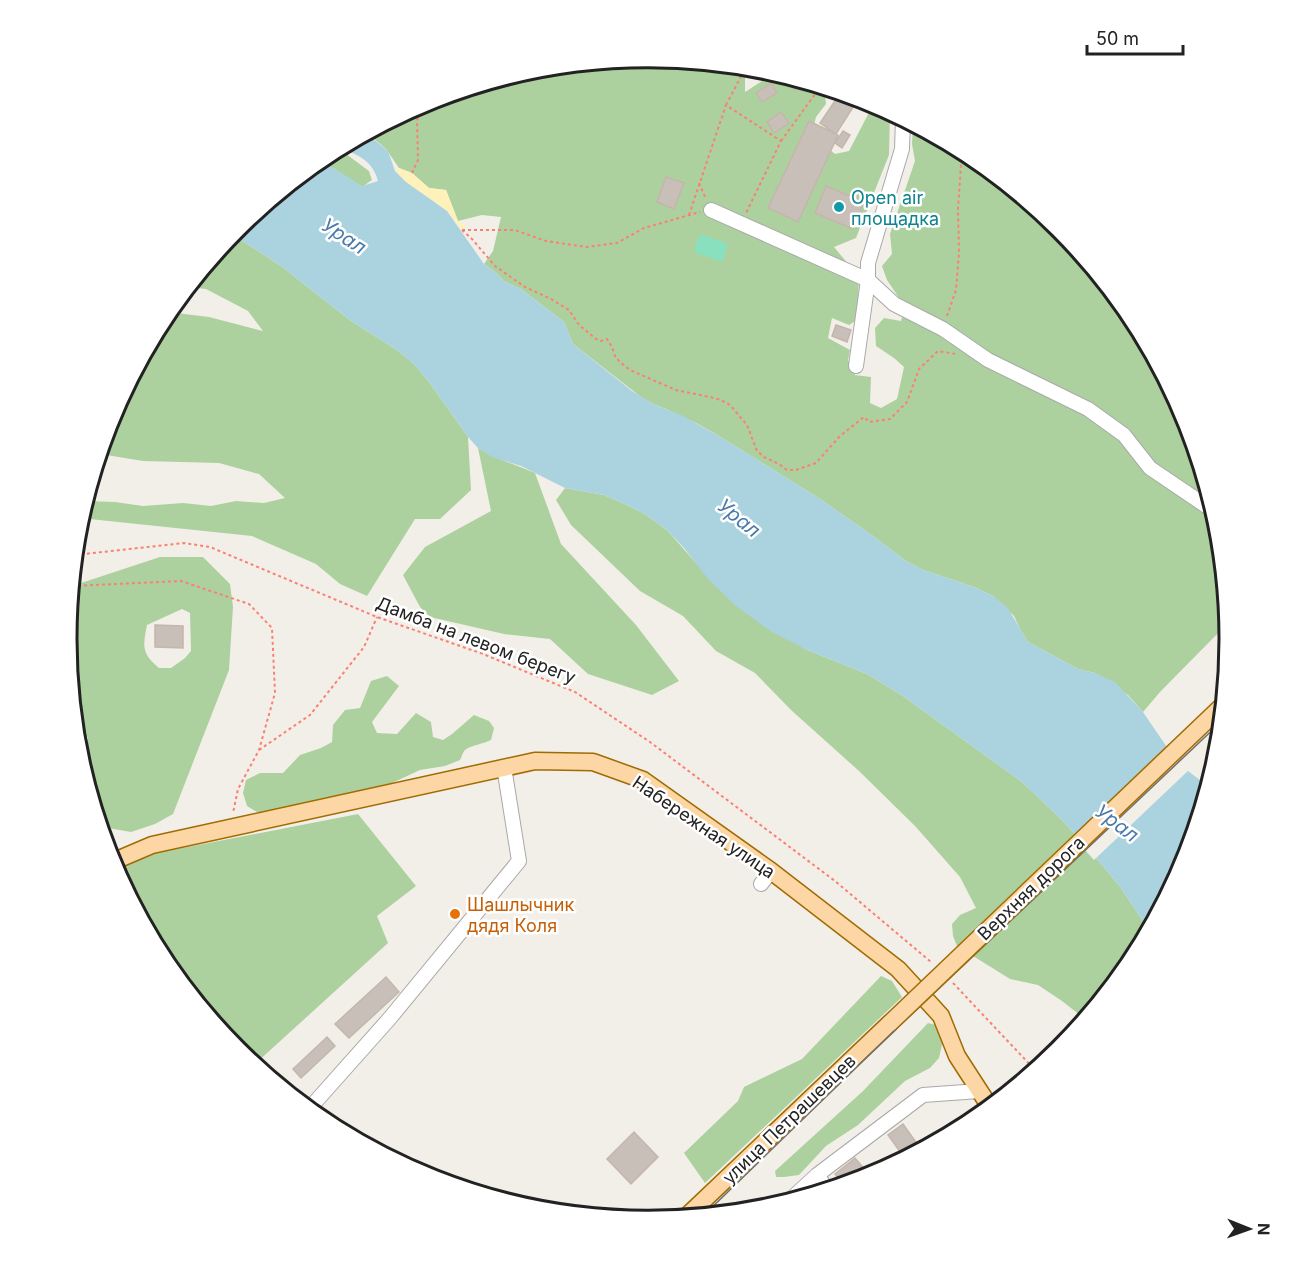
<svg xmlns="http://www.w3.org/2000/svg" width="1297" height="1277" font-family="Inter,sans-serif">
	<style>
		.forest { fill: #add19e; fill-rule: evenodd }
		.sand { fill: #fff1ba }
		.pitch { fill: #88e0be }
		.water { fill: #aad3df }
		.pier { fill: #f2efe9 }
		.building { fill: #c7bfb8; stroke: #c4b6ab; stroke-width: 1.5 }
		.lines { fill: none; stroke-linecap: round; stroke-linejoin: round }
		.minor-casing { stroke: #a9a9a9; stroke-width: 16 }
		.major-casing { stroke: #a06b00; stroke-width: 19 }
		.path { stroke: #fa8072; stroke-width: 2; stroke-dasharray: 3 3; stroke-linecap: butt }
		.minor { stroke: #fff; stroke-width: 14 }
		.major { stroke: #fcd6a4; stroke-width: 16 }
		.tram { stroke: #707070; stroke-width: 1.5 }
		.major-bridge-casing { stroke: #a06b00; stroke-width: 19; stroke-linecap: butt }
		.major-bridge { stroke: #fcd6a4; stroke-width: 16 }
		.culture-dot { fill: #0f9aa8; stroke: #fff; stroke-width: 2 }
		.food-dot { fill: #e8710a; stroke: #fff; stroke-width: 2 }
		.labels { text-anchor: middle; dominant-baseline: central; stroke-width: 5; stroke-linejoin: round; paint-order: stroke }
		.culture-label { font-size: 18px; fill: #0d838f; stroke: #fff; text-anchor: start }
		.street-label { font-size: 18px; fill: #222; stroke: #fff }
		.food-label { font-size: 18px; fill: #c56008; stroke: #fff; text-anchor: start }
		.water-label { font-size: 20px; font-style: italic; fill: #4a7aab; stroke: #fff }
		.rim { fill: none; stroke: #222; stroke-width: 3 }
	</style>
	<rect width="100%" height="100%" fill="#f2efe9"/>
	<path class="forest" d="M649 57 749 67 745 77V92L776 72 824 87 826 104 816 117 812 133 821 143 835 154 849 151 874 103 890 111 889 155 856 238 834 247 859 277 857 320 849 325 832 318 828 338 850 350 848 360 855 375 871 377 870 403 881 408 897 399 904 367 894 358 876 346 875 328 884 318 901 321 905 307 887 280 882 266 892 254 890 234 915 161 912 144 913 124 972 155 1060 228 1132 316 1186 416 1219 525 1228 623 1160 692 1143 712 1128 695 1095 673 1078 669 1028 642 1020 629 1014 616 993 596 974 587 923 570 906 561 873 536 820 499 719 436 698 424 666 409 655 405 641 397 573 344 564 322 521 289 505 282 494 271 484 264 493 251 501 217 482 215 458 221 446 190 429 188 412 173 399 168 386 149 367 133 426 101 535 68ZM826 186 853 229 815 213Z
		M338 148 369 171 372 180 362 187 322 161 319 160Z
		M232 234 281 266 351 321 397 350 414 364 429 382 468 437 471 490 440 519H415L367 596 340 584 316 564 252 536 80 518 86 501 115 502 143 506 183 503 211 506 236 501 264 503 285 498 259 474 219 463 143 461 100 454 111 416 168 312 209 317 263 331 248 311 206 289 188 287Z
		M478 448C496 459 516 465 535 473L561 544 636 625 679 681 652 695 588 674 550 639 504 634 430 617 420 607 403 575 425 547 491 511Z
		M565 488 604 495 627 505 645 514 668 531 695 562 805 649 867 674 903 696 1022 782 1063 821 1103 866 1121 888 1149 930 1132 962 1085 1019 1062 1001 1038 985 1010 979 957 946 953 936 952 924 960 915 976 908 960 877 915 826 859 771 791 710 755 673 716 651 683 616 640 591 571 525 556 500Z
		M160 557H203L230 584 233 607 229 670 173 814 155 824 131 832 108 828 97 815 84 773 88 737 76 733 67 638 72 586ZM182 609 190 613 191 651 185 658 171 668H159C141 653 143 646 147 625Z
		M387 676 399 686 372 722 377 733 397 734 416 713 431 722 433 737 443 740 452 734 474 715 489 721 494 728 491 740C484 744 471 745 465 750 462 753 462 757 460 760L445 766 420 770 390 784 274 812H257L247 806 243 793 246 780 260 773H283L300 755 321 748 332 742 333 725 345 710 360 708 371 681Z
		M358 814 416 886 377 916 388 943 255 1064 237 1049 165 961 116 869 157 853Z
		M881 976 892 981 902 997 705 1183 684 1153 738 1101 744 1087 802 1059Z
		M928 1023 936 1025 943 1040 939 1058 930 1068 905 1081 858 1125 826 1146 799 1175 784 1177H776L775 1171 863 1091Z"/>
	<path class="sand" d="M399 168 412 173 429 188 446 190 458 221 466 225 462 230 447 211 406 182 395 171Z"/>
	<path class="pitch" d="M700 234 728 244 722 262 694 252Z"/>
	<path class="water" d="M366 133 388 151 395 171 406 182 447 211 484 264 494 271 505 282 521 289 564 322 573 344 632 391 655 405 681 415 719 436 820 499 873 536 906 561 923 570 974 587 993 596 1007 607 1028 642 1078 669 1095 673 1115 682 1143 712 1173 756 1188 771 1200 780 1209 784 1186 861 1149 930 1121 888 1103 866 1063 821 1022 782 903 696 867 674 805 649 772 632 736 606 708 579 684 548 668 531 645 514 627 505 604 495 565 488 521 466 492 457 478 448 468 437 429 382 414 364 397 350 351 321 281 266 232 234 238 227 319 160 322 161 362 186 378 181C372 159 358 156 340 147Z"/>
	<path class="pier" d="M1175 754 1190 769 1094 860 1074 838Z"/>
	<path class="building" d="M791 77 810 83 794 90 788 79Z
		M771 83 777 93 762 102 756 93Z
		M841 92 859 98 836 134 820 123Z
		M781 112 789 123 774 133 767 122Z
		M809 121 838 135 798 222 768 208Z
		M843 131 850 135 842 148 835 143Z
		M666 177 684 183 674 209 657 202Z
		M826 186 864 202 853 229 815 213Z
		M836 325 851 330 847 342 832 336Z
		M155 625 183 626V648L155 647Z
		M386 977 399 992 349 1038 335 1024Z
		M327 1037 335 1046 301 1078 293 1069Z
		M287 1085 303 1101 302 1102 284 1088Z
		M903 1124 918 1145 903 1156 888 1135Z
		M940 1131 945 1136 927 1146 925 1143Z
		M634 1132 658 1157 631 1184 607 1159Z
		M855 1158 865 1170 850 1182 844 1184 835 1174Z"/>
	<g class="lines">
		<g class="minor-casing">
			<path id="minor" d="M711 210 868 280 894 304 943 329 988 360 1088 409 1124 435 1150 468 1215 512
				M856 366 868 280V263L902 149 903 119
				M761 884 771 871
				M309 1109 390 1018 519 861 504 767
				M817 1175 827 1189
				M789 1201 817 1175 923 1095 979 1091"/>
		</g>
		<g class="major-casing">
			<path id="major" d="M112 862 152 845 535 761 593 762 643 780 771 871 898 969 941 1016 957 1056 990 1107
				M687 1216 890 1023"/>
		</g>
		<path class="path" d="M726 105 746 67
			M781 141 821 86
			M412 173 418 160 417 121 420 104
			M699 183 706 199
			M689 215 726 105 781 141 746 213
			M462 230 472 239 495 266 525 287 551 299 569 310 579 325 596 339 601 341 607 339 612 347 615 356 620 362 630 370 676 390 710 397 721 400 730 405 747 425 757 451 764 457 779 464 787 470H796L816 463 840 436 864 417 869 422 890 419 907 402 919 369 938 351 956 354
			M462 230H515L546 241 586 247 617 243 644 228 700 212
			M947 316 956 290 959 252 958 209 962 150
			M75 555 184 543 210 547 377 617 483 654 575 692 650 742 835 881 931 962
			M72 586 181 581 249 604 272 628 275 693 259 750 238 789 233 813
			M259 750 310 715 364 647 377 617
			M953 983 1035 1070"/>
		<use href="#minor" class="minor"/>
		<use href="#major" class="major"/>
		<path class="tram" d="M704 1215 896 1029 1222 721"/>
		<g class="major-bridge-casing">
			<path id="major-bridge" d="M890 1023 1223 705"/>
		</g>
		<use href="#major-bridge" class="major-bridge"/>
	</g>
	<circle class="culture-dot" cx="839" cy="207" r="6"/>
	<circle class="food-dot" cx="455" cy="914" r="6"/>
	<g class="labels">
		<g class="culture-label">
			<text x="851" y="197">Open air<tspan x="851" dy="21">площадка</tspan></text>
		</g>
		<g class="street-label">
			<text transform="translate(476 640) rotate(21)">Дамба на левом берегу</text>
			<text transform="translate(704 827) rotate(34)">Набережная улица</text>
			<text transform="translate(1031 888) rotate(-44)">Верхняя дорога</text>
			<text transform="translate(789 1119) rotate(-44)">улица Петрашевцев</text>
		</g>
		<g class="food-label">
			<text x="467" y="904">Шашлычник<tspan x="467" dy="21">дядя Коля</tspan></text>
		</g>
		<g class="water-label">
			<text transform="translate(344 236) rotate(33)">Урал</text>
			<text transform="translate(739 518) rotate(39)">Урал</text>
			<text transform="translate(1117 823) rotate(37)">Урал</text>
		</g>
	</g>
	<path d="M0 0H1297V1277H0ZM77 639a571 571 0 1 1 1142 0a571 571 0 1 1-1142 0Z" fill="#fff" fill-rule="evenodd"/>
	<path class="rim" d="M77 639a571 571 0 1 1 1142 0a571 571 0 1 1-1142 0Z"/>
	<g transform="translate(1249 1229) rotate(91)" stroke="#ffffff" stroke-width="4.5" paint-order="stroke">
	<path d="M0-4.5L10 22L0 15L-10 22Z" fill="#222222"/>
	<text y="-9" font-size="16" font-weight="bold" text-anchor="middle" fill="#222222">N</text>
	</g>
	<path d="M1087 45v9h96v-9" fill="none" stroke="#222222" stroke-width="3"/>
	<text x="1096" y="45" font-size="18" fill="#222222" stroke="#ffffff" stroke-width="4.5" paint-order="stroke">50 m</text>
</svg>
